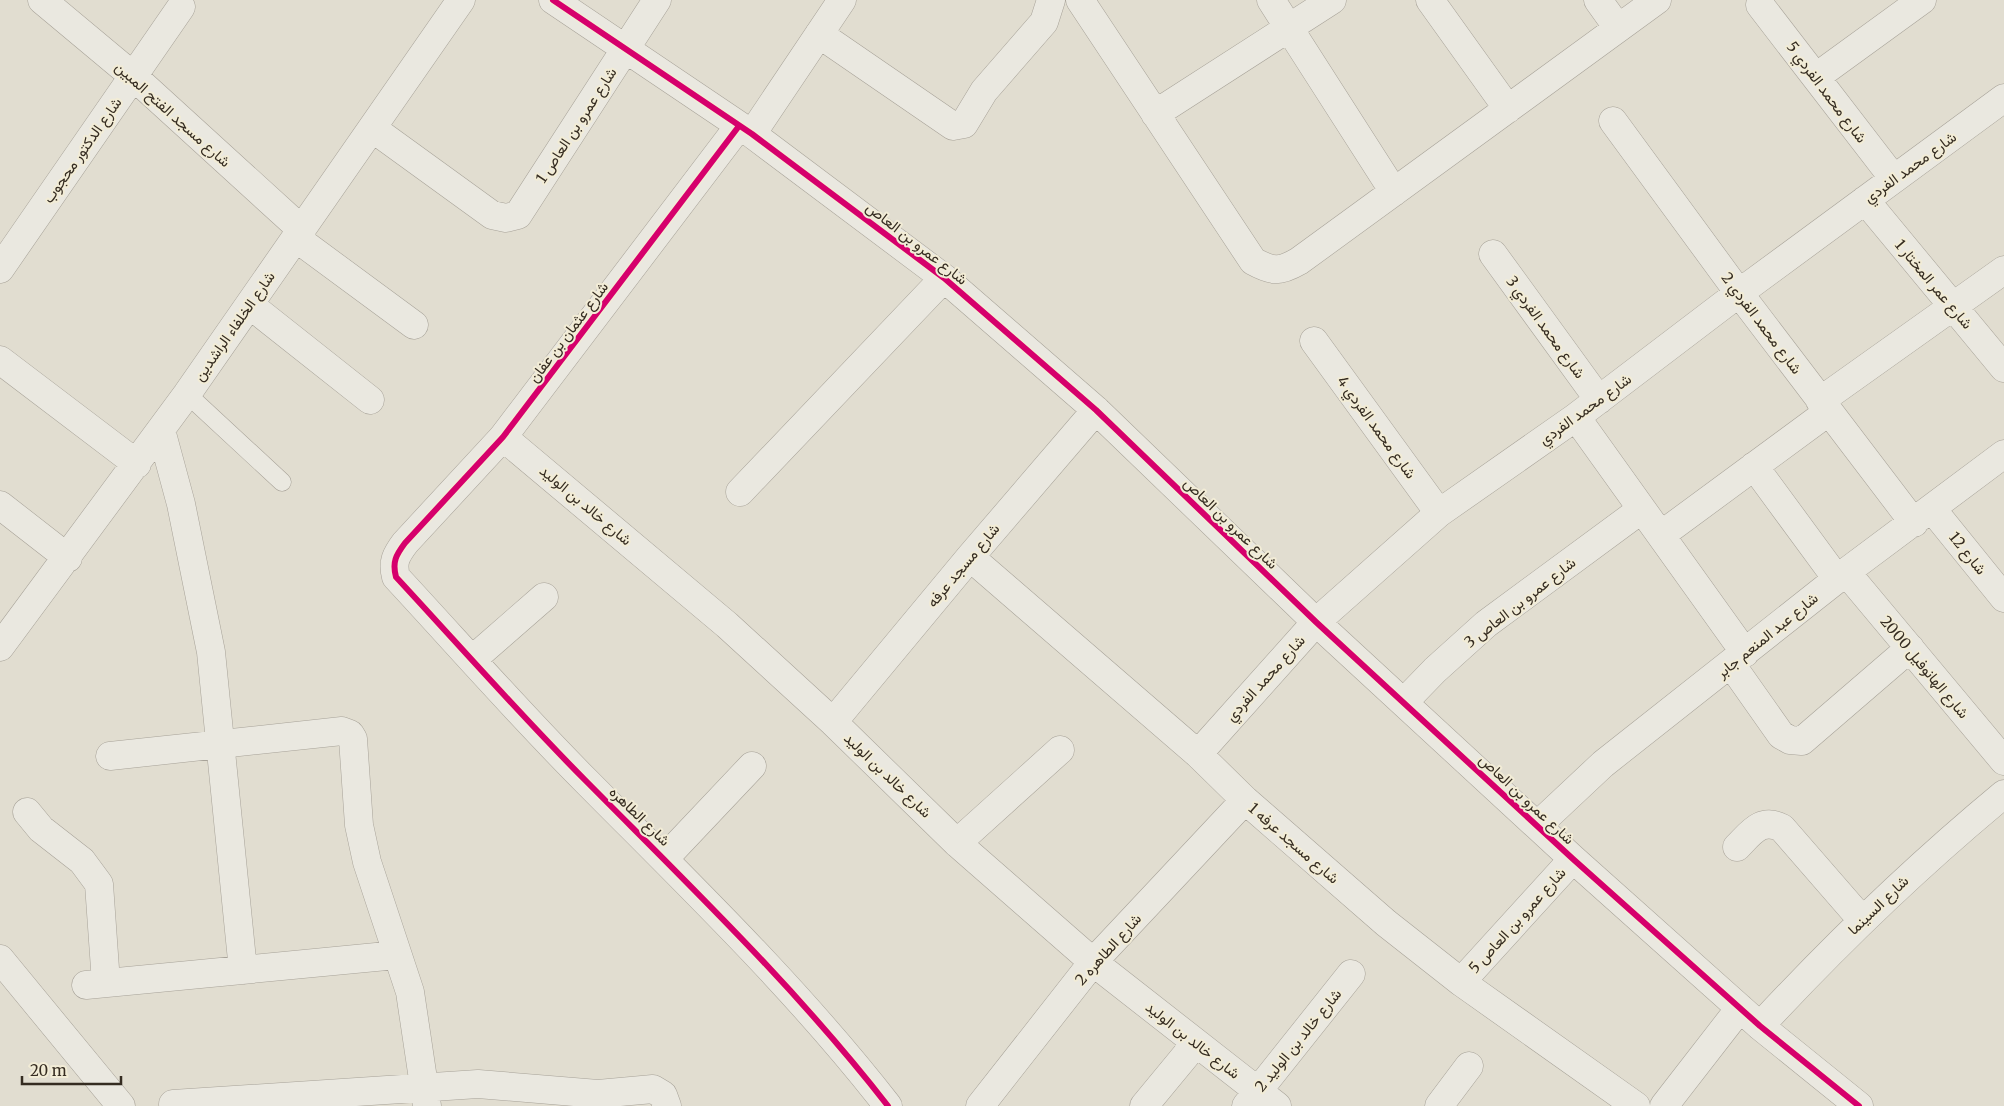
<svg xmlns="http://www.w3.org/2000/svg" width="2004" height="1106" font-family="Merriweather,Vazirmatn,serif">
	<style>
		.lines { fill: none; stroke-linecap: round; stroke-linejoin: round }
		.lane-casing { stroke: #a7a298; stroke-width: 19 }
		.street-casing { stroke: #a7a298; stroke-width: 29 }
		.lane { stroke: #eae8e0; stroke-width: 18 }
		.street { stroke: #eae8e0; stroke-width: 28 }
		.cycleway-casing { stroke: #f2ecd6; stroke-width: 9 }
		.cycleway { stroke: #d6006c; stroke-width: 6 }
		.labels { text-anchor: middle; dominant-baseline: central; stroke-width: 4; stroke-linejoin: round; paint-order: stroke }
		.street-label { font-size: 15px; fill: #352c21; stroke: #f2ecd6 }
	</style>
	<rect width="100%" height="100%" fill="#e1ddd0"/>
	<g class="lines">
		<g class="lane-casing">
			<path id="lane" d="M187 394 282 482"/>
		</g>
		<g class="street-casing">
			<path id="street" d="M42 0 133 76 302 230
				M553 0 752 134 944 278 1096 410 1316 622 1573 859 1760 1026 1859 1106
				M1080 0 1253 261C1273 272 1280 272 1299 261L1657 0
				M1271 0 1394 192
				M1430 0 1508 109
				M1598 0 1618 28
				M1760 5 1894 179
				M819 34 953 126 964 124 984 91 1044 22 1051 0
				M1816 77 1922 0
				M1155 114 1332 0
				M1613 121 1739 293 1914 523
				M739 126 503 437 405 543C396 555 392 562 396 577 459 645 521 716 587 782 691 887 797 989 888 1106
				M372 128 492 215 506 218 518 215 657 0
				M752 134 842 0
				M1865 200 2004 368
				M296 238 414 325
				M1493 254 1599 400
				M0 269 181 7
				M250 305 370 400
				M1314 341 1439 513
				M0 360 137 464
				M1820 401 2004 270
				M1576 417 1745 653
				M161 430 181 504 211 652 243 970
				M503 437 727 625 833 722 957 843 1093 962 1277 1106
				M1754 466 1837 579
				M740 492 944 278
				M0 505 68 558
				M1932 509 2004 598
				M1661 535 1828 412
				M970 557 1198 754 1245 800 1386 923 1461 982 1636 1106
				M1846 572 2004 761
				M0 647 187 394 461 0
				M473 659 544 597
				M1731 664 1781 735 1790 740 1802 741 1910 648
				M1404 702 1435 670 1486 624 1642 509
				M833 722 970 557 1096 410
				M1198 754 1316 622 1439 513 1576 417 1739 293 2004 98
				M110 756 342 731 350 734 353 739 359 825 367 862 410 992 427 1106
				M27 812 41 829 82 861 99 884 106 983
				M1538 825 1603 764 1846 572 2004 454
				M957 843 1060 750
				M1737 847C1751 833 1761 817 1782 828L1862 920
				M665 858 752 766
				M0 959 121 1106
				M1461 982 1573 859
				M86 985 397 955
				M1760 1026C1837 943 1917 866 2004 794
				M173 1104 478 1084 598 1094 653 1089 663 1095 667 1106
				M980 1106 1093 962 1245 800
				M1144 1106 1196 1043
				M1246 1106 1351 974
				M1439 1106 1469 1066
				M1664 1106 1740 1008"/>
		</g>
		<use href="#lane" class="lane"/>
		<use href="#street" class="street"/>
		<g class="cycleway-casing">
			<path id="cycleway" d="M553 0 752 134 944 278 1096 410 1316 622 1573 859 1760 1026 1859 1106
				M739 126 503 437 405 543C396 555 392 562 396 577 459 645 521 716 587 782 691 887 797 989 888 1106"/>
		</g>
		<use href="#cycleway" class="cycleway"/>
	</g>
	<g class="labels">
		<g class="street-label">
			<text transform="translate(1827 92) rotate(53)">شارع محمد الفردي 5</text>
			<text transform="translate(173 114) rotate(42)">شارع مسجد الفتح المبين</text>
			<text transform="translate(576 125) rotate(-57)">شارع عمرو بن العاص 1</text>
			<text transform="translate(82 150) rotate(-55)">شارع الدكتور محجوب</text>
			<text transform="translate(1910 167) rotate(-36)">شارع محمد الفردي</text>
			<text transform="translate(917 243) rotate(38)">شارع عمرو بن العاص</text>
			<text transform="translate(1934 284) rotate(50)">شارع عمر المختار 1</text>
			<text transform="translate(1762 323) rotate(53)">شارع محمد الفردي 2</text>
			<text transform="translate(234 326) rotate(-55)">شارع الخلفاء الراشدين</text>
			<text transform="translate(1546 327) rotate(54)">شارع محمد الفردي 3</text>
			<text transform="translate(568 332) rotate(-53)">شارع عثمان بن عفان</text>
			<text transform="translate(1585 409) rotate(-36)">شارع محمد الفردي</text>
			<text transform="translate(1377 427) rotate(54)">شارع محمد الفردي 4</text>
			<text transform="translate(586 505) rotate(40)">شارع خالد بن الوليد</text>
			<text transform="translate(1231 523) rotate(44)">شارع عمرو بن العاص</text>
			<text transform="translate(1968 553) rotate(51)">شارع 12</text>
			<text transform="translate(963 565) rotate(-50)">شارع مسجد عرفه</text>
			<text transform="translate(1520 602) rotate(-38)">شارع عمرو بن العاص 3</text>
			<text transform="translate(1767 635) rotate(-39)">شارع عبد المنعم جابر</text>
			<text transform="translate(1925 667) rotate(50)">شارع الهانوفيل 2000</text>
			<text transform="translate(1265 678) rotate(-48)">شارع محمد الفردي</text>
			<text transform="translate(888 775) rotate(44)">شارع خالد بن الوليد</text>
			<text transform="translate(1527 799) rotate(43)">شارع عمرو بن العاص</text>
			<text transform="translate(640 816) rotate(44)">شارع الطاهره</text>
			<text transform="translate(1294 843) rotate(41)">شارع مسجد عرفه 1</text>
			<text transform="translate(1878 905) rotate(-44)">شارع السينما</text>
			<text transform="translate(1517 920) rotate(-48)">شارع عمرو بن العاص 5</text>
			<text transform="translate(1108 949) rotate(-48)">شارع الطاهره 2</text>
			<text transform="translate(1193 1040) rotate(38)">شارع خالد بن الوليد</text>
			<text transform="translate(1298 1040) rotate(-51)">شارع خالد بن الوليد 2</text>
		</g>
	</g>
	<path d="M22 1076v8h99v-8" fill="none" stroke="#352c21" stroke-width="2.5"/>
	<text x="30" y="1076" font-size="15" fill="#352c21" stroke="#f2ecd6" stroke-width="4" paint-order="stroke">20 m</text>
</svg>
